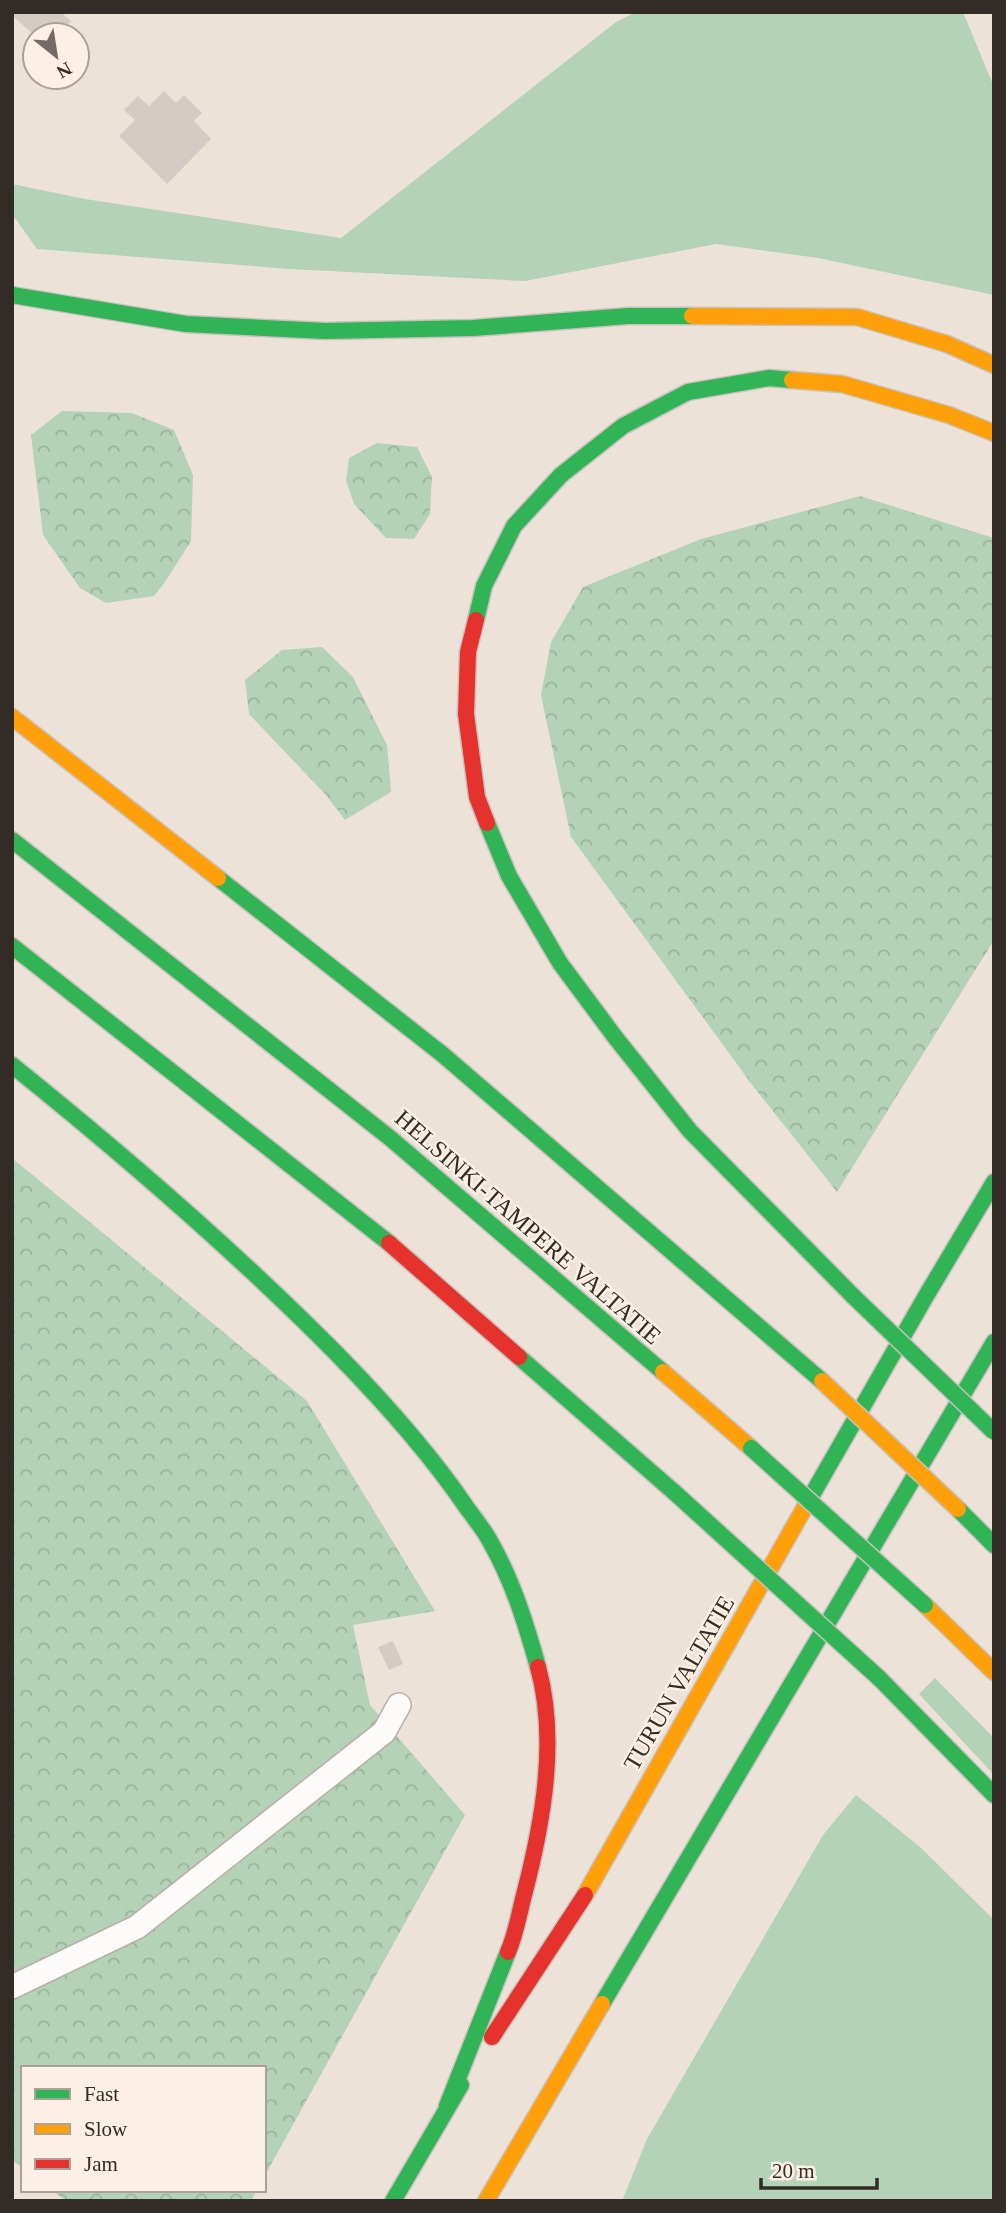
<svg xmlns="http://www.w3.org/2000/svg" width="1006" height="2213" font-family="'Times New Roman',serif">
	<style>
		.grass { fill: #b4d2b6 }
		.forest { fill: url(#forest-crowns) }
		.building { fill: #d4cbc4 }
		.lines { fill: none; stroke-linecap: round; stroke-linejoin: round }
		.lane-casing { stroke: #b8afa8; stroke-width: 26 }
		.fast-casing { stroke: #c8c2bd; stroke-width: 19 }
		.slow-casing { stroke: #c8c2bd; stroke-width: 19 }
		.jam-casing { stroke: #c8c2bd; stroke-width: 19 }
		.lane { stroke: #fcfbf9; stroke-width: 23 }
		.fast { stroke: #30b455; stroke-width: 16 }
		.slow { stroke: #ff9f0a; stroke-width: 16 }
		.jam { stroke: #e5322d; stroke-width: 16 }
		.fast-bridge-casing { stroke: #c8c2bd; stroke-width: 19; stroke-linecap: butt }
		.slow-bridge-casing { stroke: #c8c2bd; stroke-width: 19; stroke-linecap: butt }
		.fast-bridge { stroke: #30b455; stroke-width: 16 }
		.slow-bridge { stroke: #ff9f0a; stroke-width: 16 }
		.labels { text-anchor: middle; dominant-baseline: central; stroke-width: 5; stroke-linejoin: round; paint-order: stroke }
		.street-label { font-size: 24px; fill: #332b25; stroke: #fcf0e5 }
	</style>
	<defs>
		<pattern id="forest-crowns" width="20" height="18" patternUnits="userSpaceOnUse" patternTransform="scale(1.75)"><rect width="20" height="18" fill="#b4d2b6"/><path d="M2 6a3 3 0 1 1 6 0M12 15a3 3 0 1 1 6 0" fill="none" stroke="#9bb49c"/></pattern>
	</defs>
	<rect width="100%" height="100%" fill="#ede2d8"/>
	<path class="grass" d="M636 12H963L994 87V295L818 258 716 244 525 281 290 269 37 249 15 218 12 219V184L85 199 341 238 616 22Z
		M935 1678 994 1738V1775L919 1694Z
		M856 1795 920 1847 994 1920V2201H622L647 2139 823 1835Z"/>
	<path class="forest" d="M62 411 132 413 174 430 193 475 191 541 165 582 154 596 106 603 80 588 43 535 31 435Z
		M377 443 417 447 432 477 430 514 414 539 386 538 354 504 346 481 349 458Z
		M860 496 994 538V940L837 1192 753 1086 571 837 541 695 551 642 583 587 701 539Z
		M322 647 353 677 387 745 391 792 345 820 326 795 249 714 245 680 282 650Z
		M12 1158 307 1401 435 1611 353 1625 370 1705 465 1815 264 2177V2068H23V2168L12 2160Z
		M52 2190H257L251 2201H66Z"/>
	<path class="building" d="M12 12H61L71 21 58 35H52L47 30 42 35H34L12 15Z
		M164 91 176 103 184 95 202 113 194 121 211 139 167 184 119 136 135 120 124 110 138 96 149 106Z
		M393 1641 403 1664 389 1670 378 1647Z"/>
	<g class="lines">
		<g class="lane-casing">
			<path id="lane" d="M12 1987 137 1927 384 1732 399 1705"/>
		</g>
		<g class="fast-casing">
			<path id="fast" d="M12 295 186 324 325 331 473 328 628 316H692
				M476 620 484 586 514 526 561 475 623 426 688 392 769 378 792 380
				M487 823 509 876 560 963 615 1037 690 1131 854 1297
				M12 840 390 1138 663 1372
				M218 878 442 1054 822 1381
				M12 946 389 1243
				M12 1065C125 1156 235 1251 337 1354 384 1402 429 1452 467 1508 475 1519 485 1531 491 1543 513 1582 526 1624 538 1667
				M519 1357 674 1492
				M805 1507 926 1296 994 1182
				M958 1509 994 1545
				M879 1678 994 1795
				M602 2004 994 1342
				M447 2106 508 1952
				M393 2201 461 2085"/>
		</g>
		<g class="slow-casing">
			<path id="slow" d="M692 316 857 317 947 344 994 365
				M792 380 842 384 949 415 994 433
				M12 717 218 878
				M663 1372 751 1448
				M925 1605 994 1672
				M585 1895 805 1507
				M486 2201 602 2004"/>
		</g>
		<g class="jam-casing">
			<path id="jam" d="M476 620 468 652 466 714 477 797 487 823
				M389 1243 519 1357
				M508 1952C516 1934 519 1914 524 1895 543 1822 558 1740 538 1667
				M492 2037 585 1895"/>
		</g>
		<use href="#lane" class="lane"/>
		<use href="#fast" class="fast"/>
		<use href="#slow" class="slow"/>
		<use href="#jam" class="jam"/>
		<g class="fast-bridge-casing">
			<path id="fast-bridge" d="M854 1297 994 1432
				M751 1448 925 1605
				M674 1492 879 1678"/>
		</g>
		<g class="slow-bridge-casing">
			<path id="slow-bridge" d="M822 1381 958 1509"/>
		</g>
		<use href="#fast-bridge" class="fast-bridge"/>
		<use href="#slow-bridge" class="slow-bridge"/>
	</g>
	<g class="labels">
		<g class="street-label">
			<text transform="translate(528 1227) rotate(41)">HELSINKI-TAMPERE VALTATIE</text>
			<text transform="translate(679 1683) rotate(-60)">TURUN VALTATIE</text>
		</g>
	</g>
	<rect width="1006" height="2213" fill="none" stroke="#332b25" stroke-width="28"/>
	<rect x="21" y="2066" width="245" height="126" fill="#fcf0e5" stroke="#aca198" stroke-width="2"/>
	<rect x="35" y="2089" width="35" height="10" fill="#30b455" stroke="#aca198" stroke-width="2"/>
	<text x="84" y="2101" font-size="21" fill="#332b25">Fast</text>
	<rect x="35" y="2124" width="35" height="10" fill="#ff9f0a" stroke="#aca198" stroke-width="2"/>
	<text x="84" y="2136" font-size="21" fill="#332b25">Slow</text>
	<rect x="35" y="2159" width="35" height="10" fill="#e5322d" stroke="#aca198" stroke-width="2"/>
	<text x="84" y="2171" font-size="21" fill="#332b25">Jam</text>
	<g transform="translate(56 56) rotate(150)"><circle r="33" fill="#fcf0e5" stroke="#aca198" stroke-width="2"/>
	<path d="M0-5L12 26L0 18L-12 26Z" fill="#746b64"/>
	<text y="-10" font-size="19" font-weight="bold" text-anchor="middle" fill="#332b25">N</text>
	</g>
	<path d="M761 2178v10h116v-10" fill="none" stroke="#332b25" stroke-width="3.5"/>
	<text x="772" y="2178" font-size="21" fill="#332b25" stroke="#fcf0e5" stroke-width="5" paint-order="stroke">20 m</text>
</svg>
